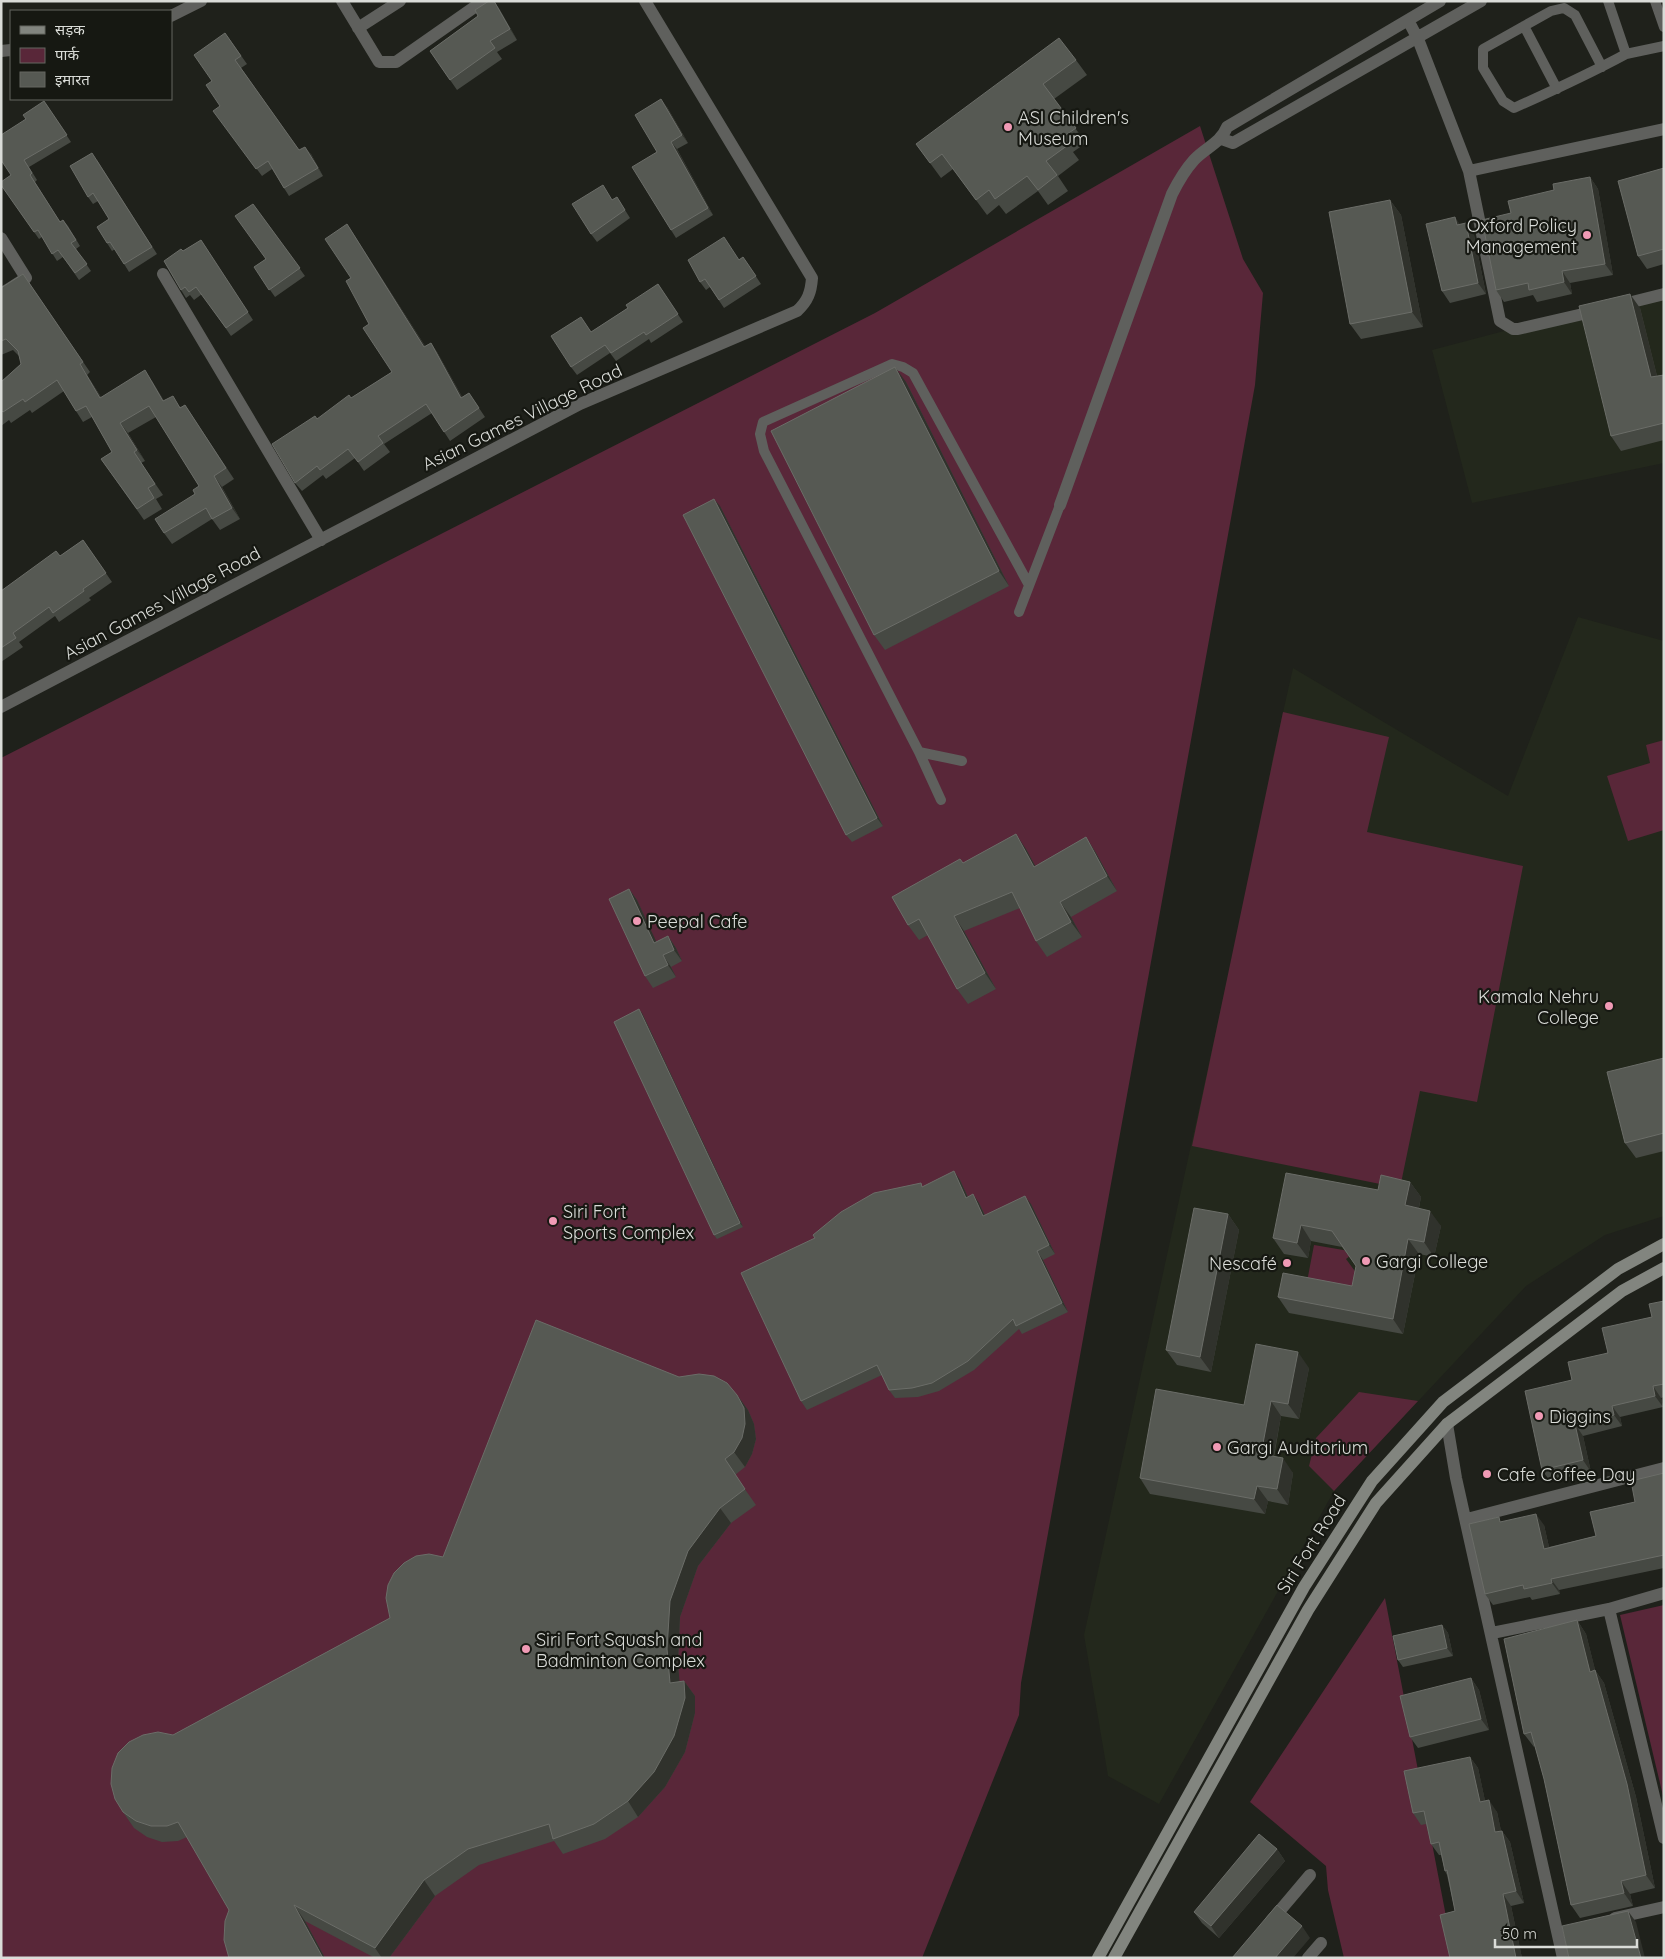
<svg xmlns="http://www.w3.org/2000/svg" width="1665" height="1959" font-family="Quicksand,'Noto Sans Devanagari',sans-serif">
	<style>
		.built { fill: #23281c }
		.green { fill: #592739 }
		.lines { fill: none; stroke-linecap: round; stroke-linejoin: round }
		.lane { stroke: #5f605d; stroke-width: 10 }
		.street { stroke: #5f605d; stroke-width: 12 }
		.secondary { stroke: #82857f; stroke-width: 12 }
		.wall { fill: #464943 }
		.shaded-wall { fill: #30322c }
		.building { fill: #565953; stroke: #6b6d68 }
		.poi-dot { fill: #f09ab5; stroke: #161812; stroke-width: 2 }
		.labels { text-anchor: middle; dominant-baseline: central; stroke-width: 4.5; stroke-linejoin: round; paint-order: stroke }
		.poi-label { font-size: 18px; fill: #dadcd8; stroke: #161812; text-anchor: start }
		.street-label { font-size: 18px; fill: #dadcd8; stroke: #161812 }
	</style>
	<rect width="100%" height="100%" fill="#1f211b"/>
	<path class="built" d="M1664 289V463L1472 503 1432 350Z
		M1578 617 1664 641V1216L1605 1235 1526 1286 1334 1491 1159 1804 1108 1776 1084 1635 1264 811 1272 761 1293 668 1508 796Z"/>
	<path class="green" d="M1200 126 1243 259 1263 293 1255 385 1021 1683 1019 1715 922 1958H1V758L875 313Z
		M1283 712 1389 737 1367 832 1523 866 1477 1102 1420 1091 1400 1188 1192 1146Z
		M1664 740V830L1628 841 1607 776 1650 763 1646 745Z
		M1314 1245 1355 1252 1346 1259 1357 1274 1361 1297 1306 1287Z
		M1359 1392 1418 1401 1334 1491 1309 1466 1316 1438Z
		M1385 1598 1454 1958H1344L1328 1890 1326 1866 1250 1802Z
		M1664 1605V1800L1620 1615Z"/>
	<g class="lines">
		<path class="lane" d="M1655 1 1664 27
			M1524 26 1557 89
			M1626 54 1664 46
			M1602 67 1575 15 1564 8 1551 11 1483 49V68L1503 101 1514 108C1552 91 1589 74 1626 54L1608 1
			M1019 612 1060 505
			M919 752 764 451 760 434 763 422 892 364 903 367 913 373 1029 585
			M941 800 919 752 962 761"/>
		<path class="street" d="M342 1 379 62H396L483 1
			M171 16 201 1
			M1409 22 1418 39 1469 171 1500 321 1513 329H1518L1596 311
			M358 28 400 1
			M1 51 11 50
			M1222 139 1233 143 1481 1
			M1469 171 1664 129
			M1 238 26 278 1 294
			M163 274 321 540
			M1620 305 1664 294
			M1060 505 1172 194C1178 182 1185 170 1194 160 1206 147 1220 144 1227 127L1440 1
			M1 707 580 404 797 311C808 301 811 292 812 278L645 1
			M1447 1424 1456 1478 1563 1958
			M1467 1519 1664 1468
			M1664 1593 1609 1609 1664 1838
			M1492 1633 1609 1609
			M1615 1918 1664 1907
			M1271 1921 1310 1875
			M1308 1958 1321 1943"/>
		<path class="secondary" d="M1098 1958 1304 1587 1372 1481 1443 1402 1618 1269 1664 1244
			M1114 1958 1308 1610 1376 1503 1447 1424 1622 1291 1664 1268"/>
	</g>
	<path class="wall" d="M494 1 500 10 517 40 497 52 502 59 457 90 430 51 478 16Z
		M225 33 247 64 241 68 299 150 311 154 323 176 289 196 272 169 262 176 219 118 220 106 212 81Z
		M1076 60 1087 75 1054 99 1086 143 1073 152 1079 160 1058 176 1068 191 1048 205 1038 191 1006 214 999 205 987 215 953 169 941 178 916 144Z
		M44 101 71 142 29 167 37 180 35 182 60 222 63 220 68 226 80 246 76 249 91 271 79 280 63 257 57 261 42 237 39 239 1 185 11 175 26 119Z
		M667 107 688 143 677 149 713 215 676 238 671 230 657 152Z
		M97 160 157 254 129 272 115 249 112 251 97 227 109 219 98 201 93 204 88 197Z
		M1664 168V264L1647 269 1638 256Z
		M1590 177 1598 189 1613 275 1570 283 1572 294 1537 302 1533 295 1504 302 1496 290 1511 213 1554 190Z
		M617 197 630 218 597 242 591 234 613 199Z
		M1390 200 1401 215 1423 327 1361 339 1350 324Z
		M253 204 305 276 275 297 254 267 266 259Z
		M347 224 425 346 431 343 437 352 462 397 469 393 485 417 450 441 432 413 384 444 390 452 364 471 355 458 326 479 323 475 302 491 295 483 317 419 351 398 392 372 369 324 351 278Z
		M1460 224 1474 235 1486 294 1450 303 1442 291Z
		M201 240 253 320 231 336 202 294 194 300 190 295 186 298 181 290 183 251Z
		M743 257 761 284 724 308 710 287 706 290 700 282Z
		M23 274 90 372 87 375 101 397 152 381 164 401 181 407 185 405 234 479 222 487 240 519 220 530 212 519 172 544 164 533 195 494 199 486 156 417 128 433 145 461 141 463 163 495 156 499 162 509 144 520 101 459 112 452 92 417 83 422 76 411 64 391 32 413 30 410 11 423 9 420 1 426V382L21 364 19 356 13 350 1 355V288Z
		M658 284 683 322 651 343 649 339 616 361 610 353 577 375 571 367 591 332 628 308Z
		M1640 308 1657 376 1664 375V440L1621 451 1611 436Z
		M906 382 1009 586 885 650 874 635Z
		M720 506 883 826 852 842 846 835Z
		M83 540 112 582 89 598 91 600 59 622 55 616 19 642 23 647 1 662V591L60 556Z
		M1086 837 1096 853 1117 891 1071 917 1082 937 1047 957 1036 941 1020 908 964 931 996 989 968 1004 957 989 928 935 919 940 908 925 963 863 1026 849 1035 866Z
		M629 889 637 900 656 942 668 936 676 948 682 961 671 967 676 977 653 988 645 976Z
		M642 1013 743 1227 717 1239 714 1235Z
		M1664 1058V1151L1636 1158 1625 1143Z
		M960 1180 968 1197 979 1203 985 1215 1031 1204 1055 1254 1043 1260 1068 1312 1022 1334 1019 1329 974 1370 939 1391 918 1397 895 1398 889 1390 882 1375 807 1410 801 1401 815 1238 923 1187Z
		M1410 1182 1421 1197 1419 1208 1441 1226 1434 1257 1419 1254 1403 1334 1289 1313 1278 1297 1352 1286 1356 1266 1342 1247 1311 1241 1308 1258 1284 1254 1273 1238 1378 1190Z
		M1228 1214 1239 1230 1211 1372 1177 1365 1166 1350Z
		M1664 1301V1397L1661 1398 1663 1407 1620 1417 1622 1426 1583 1436 1591 1472 1550 1481 1542 1470 1572 1380 1652 1317Z
		M1309 1368 1299 1419 1281 1416 1274 1457 1293 1473 1288 1505 1268 1501 1265 1514 1150 1494 1140 1478 1244 1405Z
		M679 1377 737 1395 748 1410 754 1424 756 1439 752 1454 745 1467 735 1475 756 1505 731 1523 698 1566 680 1617 678 1664 679 1681H684L695 1696V1713L685 1752 665 1787 638 1817 605 1839 563 1854 554 1841 479 1865 435 1896 389 1958H375L305 1921 325 1958H229V1910L187 1837 178 1841 162 1842 147 1837 134 1828 123 1812 173 1735 390 1618 443 1557Z
		M1664 1473V1568L1559 1590 1560 1594 1532 1600 1530 1597 1493 1605 1485 1594 1502 1522 1544 1525 1549 1547 1596 1536 1635 1502Z
		M1577 1620 1586 1634 1595 1670 1604 1683 1636 1797 1655 1888 1630 1894 1633 1906 1580 1918 1571 1905 1544 1779 1535 1746 1534 1747 1524 1734Z
		M1442 1625 1448 1633 1453 1656 1403 1667 1398 1660Z
		M1471 1678 1479 1690 1489 1730 1418 1748 1410 1737Z
		M1470 1757 1478 1768 1485 1801 1497 1812 1501 1831H1502L1510 1842 1524 1903 1511 1906 1522 1958H1450L1455 1911 1447 1875 1445 1871 1441 1855H1439L1431 1844 1426 1824 1421 1825 1413 1813Z
		M1277 1849 1285 1861 1219 1938 1202 1923 1194 1912Z"/>
	<path class="shaded-wall" d="M494 1 500 10 517 40 510 29Z
		M661 99 667 107 688 143 682 135Z
		M671 142 677 149 713 215 708 208Z
		M305 147 311 154 323 176 318 168Z
		M1590 177 1598 189 1613 275 1605 264Z
		M1390 200 1401 215 1423 327 1412 312Z
		M1455 217 1463 229 1457 225Z
		M1466 223 1474 235 1486 294 1478 283Z
		M347 224 353 233 431 355 424 347Z
		M1562 271 1570 283 1572 294 1564 282Z
		M1630 294 1640 308 1661 392 1651 377Z
		M431 343 437 352 468 407 461 398Z
		M80 364 108 408 100 398Z
		M895 367 906 382 1009 586 999 571Z
		M145 370 152 381 171 412 163 401Z
		M120 423 128 433 145 461 137 450Z
		M214 476 222 487 240 519 232 508Z
		M714 499 720 506 883 826 877 818Z
		M1016 834 1026 849 1044 882 1034 867Z
		M1086 837 1096 853 1117 891 1107 876Z
		M629 889 637 900 662 954 654 943Z
		M1060 902 1071 917 1082 937 1071 922Z
		M954 916 964 931 996 989 985 973Z
		M668 936 676 948 682 961 674 950Z
		M663 955 671 967 676 977 668 965Z
		M639 1009 642 1013 743 1227 740 1223Z
		M954 1171 960 1180 972 1206 966 1198Z
		M1410 1182 1421 1197 1416 1221 1405 1205Z
		M973 1194 979 1203 989 1224 983 1216Z
		M1025 1196 1031 1204 1055 1254 1049 1245Z
		M1430 1211 1441 1226 1434 1257 1424 1242Z
		M1228 1214 1239 1230 1211 1372 1200 1357Z
		M1301 1225 1311 1241 1308 1258 1297 1243Z
		M1408 1239 1419 1254 1403 1334 1393 1319Z
		M1037 1251 1043 1260 1068 1312 1062 1303Z
		M1298 1352 1309 1368 1299 1419 1288 1404Z
		M1653 1386 1661 1398 1663 1407 1655 1396Z
		M737 1395 748 1410 754 1424 756 1439 752 1454 745 1467 734 1452Z
		M1271 1401 1281 1416 1271 1470 1261 1454Z
		M1612 1406 1620 1417 1622 1426 1614 1415Z
		M1575 1424 1583 1436 1591 1472 1583 1460Z
		M1283 1458 1293 1473 1288 1505 1277 1489Z
		M1257 1486 1268 1501 1265 1514 1254 1499Z
		M720 1508 731 1523 698 1566 680 1617 678 1664 681 1698 670 1683 667 1649 670 1601 688 1551Z
		M1536 1514 1544 1525 1552 1560 1544 1549Z
		M1551 1579 1559 1590 1560 1594 1552 1583Z
		M1577 1620 1586 1634 1599 1685 1590 1672Z
		M1442 1625 1448 1633 1453 1656 1447 1648Z
		M1595 1670 1604 1683 1636 1797 1655 1888 1646 1875Z
		M1471 1678 1479 1690 1489 1730 1481 1719Z
		M684 1681 695 1696V1713L685 1752 665 1787 638 1817 628 1801Z
		M1470 1757 1478 1768 1488 1814 1480 1802Z
		M1489 1800 1497 1812 1504 1844 1495 1832Z
		M1502 1831 1510 1842 1524 1903 1516 1891Z
		M1277 1849 1285 1861 1219 1938 1211 1926Z
		M424 1880 435 1896 389 1958H382L375 1948Z
		M1621 1881 1630 1894 1633 1906 1624 1893Z
		M1503 1894 1511 1906 1522 1958H1516Z
		M294 1905 305 1921 325 1958H323Z
		M1628 1911 1636 1922 1645 1958H1641Z
		M1302 1926 1310 1938 1293 1958H1275Z"/>
	<path class="building" d="M489 1H494L510 29 490 41 495 48 450 80 430 51 478 16 475 10Z
		M225 33 241 56 235 60 299 150 305 147 318 168 284 188 268 161 256 169 213 111 220 106 206 85 212 81 194 55Z
		M1059 38 1076 60 1043 84 1076 128 1063 137 1068 145 1046 161 1057 175 1038 190 1027 176 995 199 989 190 976 200 942 154 930 163 916 144Z
		M661 99 682 135 671 142 708 208 671 230 632 167 657 152 635 115Z
		M44 101 67 135 24 160 32 173 30 175 60 222 63 220 76 240 71 243 87 264 75 273 58 250 52 254 38 230 34 232 1 185V182L11 175 1 160V135L26 119 23 115Z
		M92 153 152 247 124 264 110 242 107 243 97 227 109 219 93 193 88 197 70 166Z
		M1664 168V249L1638 256 1618 181Z
		M1590 177 1605 264 1562 271 1564 282 1529 290 1528 283 1496 290 1482 220 1511 213 1508 201 1554 190 1553 184Z
		M603 185 612 200 617 197 625 210 591 234 572 204Z
		M1390 200 1412 312 1350 324 1329 212Z
		M253 204 300 268 269 290 254 267 266 259 235 216Z
		M1455 217 1457 225 1466 223 1478 283 1442 291 1426 224Z
		M347 224 424 347 431 343 461 398 469 393 479 408 444 432 426 404 378 436 383 443 358 462 348 449 320 470 317 466 295 483 272 444 315 416 317 419 349 395 351 398 392 372 363 328 369 324 346 281 351 278 325 239Z
		M724 237 739 260 743 257 756 276 719 300 705 279 700 282 688 260Z
		M201 240 248 312 226 328 196 287 189 292 185 287 181 290 164 261 181 249 183 251Z
		M23 274 83 362 80 364 100 398 145 370 163 401 173 396 180 408 185 405 226 468 214 476 232 508 212 519 206 508 164 533 155 519 195 494 193 490 199 486 149 406 120 423 137 450 134 452 155 484 148 488 154 498 137 509 101 459 112 452 86 406 76 411 57 380 25 402 23 399 3 412 1 410V382L21 364 18 351 6 339 1 341V288Z
		M658 284 678 314 646 335 644 332 611 353 605 345 571 367 551 336 581 317 591 332 628 308 626 305Z
		M1630 294 1651 377 1664 375V423L1611 436 1579 306Z
		M895 367 999 571 874 635 771 431Z
		M714 499 877 818 846 835 683 515Z
		M83 540 106 573 83 589 84 591 53 613 49 607 13 633 16 638 1 648V591L56 551 60 556Z
		M1016 834 1034 867 1086 837 1107 876 1060 902 1071 922 1036 941 1012 892 954 916 985 973 957 989 919 919 908 925 892 897 960 859 963 863Z
		M629 889 654 943 668 936 674 950 663 955 668 965 645 976 609 899Z
		M639 1009 740 1223 714 1235 614 1022Z
		M1664 1058V1133L1625 1143 1607 1072Z
		M954 1171 966 1198 973 1194 983 1216 1025 1196 1049 1245 1037 1251 1062 1303 1016 1326 1013 1319 968 1361 932 1383 912 1388 889 1390 877 1365 801 1401 741 1273 815 1238 813 1235 841 1212 874 1193 921 1183 922 1187Z
		M1286 1173 1378 1190 1381 1175 1410 1182 1405 1205 1430 1211 1424 1242 1408 1239 1393 1319 1278 1297 1283 1273 1352 1286 1356 1266 1332 1231 1301 1225 1297 1243 1273 1238Z
		M1194 1208 1228 1214 1200 1357 1166 1350Z
		M1664 1301V1384L1653 1386 1655 1396 1612 1406 1614 1415 1575 1424 1583 1460 1542 1470 1525 1391 1572 1380 1568 1362 1608 1353 1602 1328 1652 1317 1649 1304Z
		M536 1320 679 1377 699 1374 714 1376 727 1383 737 1395 744 1408 745 1424 742 1438 734 1452 725 1459 745 1489 720 1508 688 1551 670 1601 667 1649 670 1683 684 1681 685 1698 674 1736 654 1772 628 1801 594 1824 553 1839 549 1824 468 1849 424 1880 375 1948 294 1905 323 1958H229L224 1940 225 1921 229 1910 178 1822 167 1826H151L136 1821 123 1812 115 1799 111 1784 112 1768 118 1753 129 1742 143 1735 158 1732 173 1735 390 1618 386 1598 388 1585 394 1573 404 1563 416 1556 429 1554 443 1557Z
		M1256 1344 1298 1352 1288 1404 1271 1401 1261 1454 1283 1458 1277 1489 1257 1486 1254 1499 1140 1478 1156 1389 1244 1405Z
		M1664 1473V1555L1551 1579 1552 1583 1524 1589 1523 1585 1485 1594 1469 1524 1499 1517 1500 1522 1536 1514 1544 1549 1596 1536 1590 1512 1635 1502 1631 1481Z
		M1577 1620 1590 1672 1595 1670 1627 1784 1646 1875 1621 1881 1624 1893 1571 1905 1544 1779 1531 1732 1524 1734 1504 1639Z
		M1442 1625 1447 1648 1398 1660 1393 1636Z
		M1471 1678 1481 1719 1410 1737 1400 1696Z
		M1470 1757 1480 1802 1489 1800 1495 1832 1502 1831 1509 1862 1516 1891 1503 1894 1516 1958H1450L1440 1915 1455 1911 1447 1870 1445 1871 1439 1842 1431 1844 1424 1811 1413 1813 1404 1771Z
		M1259 1834 1277 1849 1211 1926 1194 1912Z
		M1277 1905 1302 1926 1275 1958H1232Z
		M1628 1911 1641 1958H1569L1562 1926Z"/>
	<g class="poi-dot">
		<circle cx="1008" cy="127" r="5"/>
		<circle cx="1587" cy="235" r="5"/>
		<circle cx="637" cy="921" r="5"/>
		<circle cx="1609" cy="1006" r="5"/>
		<circle cx="553" cy="1221" r="5"/>
		<circle cx="1366" cy="1261" r="5"/>
		<circle cx="1287" cy="1263" r="5"/>
		<circle cx="1539" cy="1416" r="5"/>
		<circle cx="1217" cy="1447" r="5"/>
		<circle cx="1487" cy="1474" r="5"/>
		<circle cx="526" cy="1649" r="5"/>
	</g>
	<g class="labels">
		<g class="poi-label">
			<text x="1018" y="117">ASI Children's<tspan x="1018" dy="21">Museum</tspan></text>
			<text x="1577" y="225" text-anchor="end">Oxford Policy<tspan x="1577" dy="21">Management</tspan></text>
			<text x="647" y="921">Peepal Cafe</text>
			<text x="1599" y="996" text-anchor="end">Kamala Nehru<tspan x="1599" dy="21">College</tspan></text>
			<text x="563" y="1211">Siri Fort<tspan x="563" dy="21">Sports Complex</tspan></text>
			<text x="1376" y="1261">Gargi College</text>
			<text x="1277" y="1263" text-anchor="end">Nescafé</text>
			<text x="1549" y="1416">Diggins</text>
			<text x="1227" y="1447">Gargi Auditorium</text>
			<text x="1497" y="1474">Cafe Coffee Day</text>
			<text x="536" y="1639">Siri Fort Squash and<tspan x="536" dy="21">Badminton Complex</tspan></text>
		</g>
		<g class="street-label">
			<text transform="translate(522 417) rotate(-26)">Asian Games Village Road</text>
			<text transform="translate(162 603) rotate(-28)">Asian Games Village Road</text>
			<text transform="translate(1311 1544) rotate(-58)">Siri Fort Road</text>
		</g>
	</g>
	<rect width="1665" height="1959" fill="none" stroke="#dadcd8" stroke-width="5"/>
	<rect x="10" y="10" width="162" height="90" fill="#161812" stroke="#646661"/>
	<rect x="20" y="26" width="25" height="8" fill="#82857f" stroke="#646661"/>
	<text x="55" y="35" font-size="15" fill="#dadcd8">सड़क</text>
	<rect x="20" y="48" width="25" height="15" fill="#592739" stroke="#646661"/>
	<text x="55" y="60" font-size="15" fill="#dadcd8">पार्क</text>
	<rect x="20" y="72" width="25" height="15" fill="#565953" stroke="#646661"/>
	<text x="55" y="85" font-size="15" fill="#dadcd8">इमारत</text>
	<path d="M1495 1939v8h142v-8" fill="none" stroke="#dadcd8" stroke-width="2.5"/>
	<text x="1502" y="1939" font-size="15" fill="#dadcd8" stroke="#161812" stroke-width="4" paint-order="stroke">50 m</text>
</svg>
